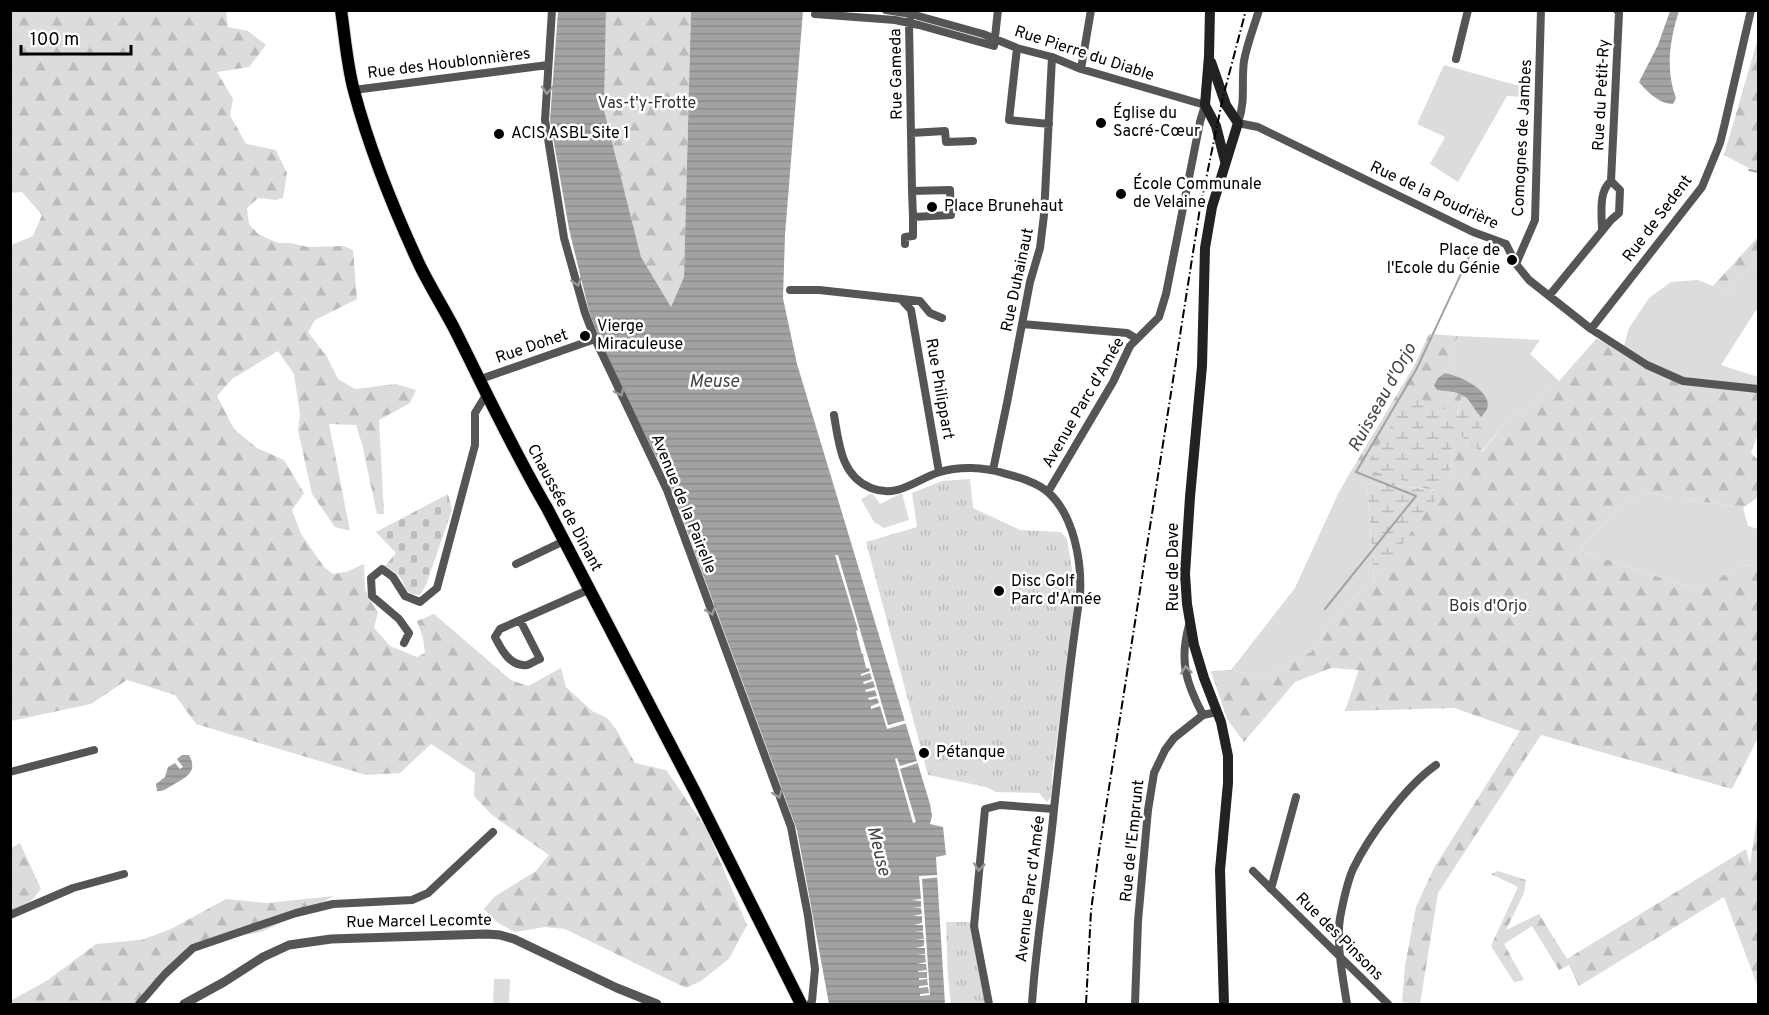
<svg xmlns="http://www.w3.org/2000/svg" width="1769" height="1015" font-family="Overpass,sans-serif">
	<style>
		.green { fill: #dcdcdc }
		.forest { fill: url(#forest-firs) }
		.wetland { fill: url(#wetland-marsh) }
		.cemetery { fill: url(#cemetery-stones) }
		.park { fill: url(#park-tufts) }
		.water { fill: url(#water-rules) }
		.pier { fill: #fff }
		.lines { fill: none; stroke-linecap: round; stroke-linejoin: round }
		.stream { stroke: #a3a3a3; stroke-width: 2 }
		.primary-casing { stroke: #dbdbdb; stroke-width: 14 }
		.minor { stroke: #555; stroke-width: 8 }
		.tertiary { stroke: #555; stroke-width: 9 }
		.secondary { stroke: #222; stroke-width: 10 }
		.primary { stroke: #000; stroke-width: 12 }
		.rail { stroke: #000; stroke-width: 2; stroke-dasharray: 9 3 1.5 3; stroke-linecap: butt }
		.oneway { stroke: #999 }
		.poi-dot { fill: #000; stroke: #fff; stroke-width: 2 }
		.labels { text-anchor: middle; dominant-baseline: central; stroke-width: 5; stroke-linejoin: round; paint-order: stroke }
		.street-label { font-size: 16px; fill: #000; stroke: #fff }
		.park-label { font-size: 16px; fill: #333; stroke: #fff }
		.poi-label { font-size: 16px; fill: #000; stroke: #fff; text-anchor: start }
		.water-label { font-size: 18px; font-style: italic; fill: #444; stroke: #fff }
	</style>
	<defs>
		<pattern id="forest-firs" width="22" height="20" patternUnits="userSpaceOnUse" patternTransform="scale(1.5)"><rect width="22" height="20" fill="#dcdcdc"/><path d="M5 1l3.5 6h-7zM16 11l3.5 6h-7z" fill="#bbb"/></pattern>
		<pattern id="wetland-marsh" width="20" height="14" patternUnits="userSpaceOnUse" patternTransform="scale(1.5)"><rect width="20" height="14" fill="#dcdcdc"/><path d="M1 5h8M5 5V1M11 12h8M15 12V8" fill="none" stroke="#bbb"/></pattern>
		<pattern id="cemetery-stones" width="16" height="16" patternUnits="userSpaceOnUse" patternTransform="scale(1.5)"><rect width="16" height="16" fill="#dcdcdc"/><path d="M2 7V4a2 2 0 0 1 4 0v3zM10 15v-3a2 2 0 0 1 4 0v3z" fill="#bbb"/></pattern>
		<pattern id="park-tufts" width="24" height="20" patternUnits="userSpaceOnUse" patternTransform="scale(1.5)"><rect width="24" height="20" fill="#dcdcdc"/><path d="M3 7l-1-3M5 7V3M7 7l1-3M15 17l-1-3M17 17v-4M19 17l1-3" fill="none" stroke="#bbb"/></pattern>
		<pattern id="water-rules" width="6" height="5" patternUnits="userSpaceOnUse" patternTransform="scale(1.5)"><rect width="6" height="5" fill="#a3a3a3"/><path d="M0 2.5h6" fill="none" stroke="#8b8b8b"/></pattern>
	</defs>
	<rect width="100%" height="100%" fill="#fff"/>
	<path class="green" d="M1444 65 1523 87 1522 97 1507 96 1458 182 1430 164 1445 137 1417 124Z
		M1758 258V311L1756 310 1721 365 1758 377V389L1683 381 1623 349 1629 328 1649 298 1671 282 1698 280 1728 292Z
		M1458 336 1540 340 1530 354 1559 381 1505 423 1481 452V417C1482 416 1487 410 1487 409 1494 391 1458 375 1445 373Z
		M1347 478 1367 483 1374 582 1337 612 1311 652 1284 664 1267 679 1231 670 1295 588 1338 494Z
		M872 493 880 504 902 493 909 520 884 528 874 522 861 499Z
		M1647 493 1743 508 1748 526 1758 529V565L1741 566 1697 590 1579 550 1620 506Z
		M494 979H510L509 1004H493Z"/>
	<path class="forest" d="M11 11H226L228 27 248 31 266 45 249 67 217 72 233 99 230 115 246 144 276 150 287 173 283 198 276 200 258 198 247 208 249 224 258 234 278 243H290L308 247 344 246 353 250 357 299 315 320 308 332 327 357 338 379 355 389 396 384 416 390 410 403 379 420 384 514H377L362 444 356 425 329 424 350 531 335 527 312 494 298 430 300 415 294 374 278 351 232 379 217 396 234 429 257 448 284 460 304 493 292 510 301 534 324 567 333 574 346 572 364 564 365 590 378 612 374 628 390 646 417 657 425 653 423 638 417 621 434 614 511 680 528 686 561 668 566 687 592 711 607 718 616 729 635 763 666 770 706 828 747 925 729 959 701 981 686 988 565 929 545 927 515 932 498 923 484 909 494 897 536 871 549 855 492 815 474 796 475 773 431 744 400 773 366 775 196 724 175 695 127 680 91 704 11 721V245L33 236 42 215 22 192 11 193Z
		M606 11H691L684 277 671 307 641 257 604 110Z
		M1758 38V173L1724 155Z
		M1758 237V258L1728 292 1713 286Z
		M1429 334 1458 336 1445 373 1438 378 1437 390 1462 394 1442 490 1450 476 1452 447 1459 433 1482 452 1505 423 1559 381 1596 339 1623 349 1683 381 1758 389V434L1751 453 1758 460V497L1743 508 1647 493 1620 506 1579 550 1697 590 1741 566 1758 565V738L1732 789 1541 735 1438 893 1420 1004 1402 1002 1405 966 1416 907 1434 868 1520 731 1454 708 1345 711 1359 670 1331 668 1295 682 1244 742 1227 719 1211 671 1231 670 1267 679 1284 664 1311 652 1337 612 1374 582 1441 490 1367 483 1347 478 1415 364Z
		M1758 811V987L1724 897 1579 986 1569 965 1559 970 1532 926 1504 944 1524 980 1514 982 1491 946 1518 887 1491 874 1498 871 1526 880 1524 893 1506 930 1539 914 1567 959 1746 849 1750 864Z
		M20 843 41 889 32 900 11 911 10 849Z
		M334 896 311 909 261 932 234 937 198 949 138 1004H11L10 1001 48 980 96 944 141 940 171 929 226 899 267 903Z"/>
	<path class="wetland" d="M1411 394 1458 416 1462 394C1470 400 1473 409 1481 417V452L1459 434 1452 447 1450 476 1442 491 1374 582 1367 483 1438 490 1364 469Z"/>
	<path class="cemetery" d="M448 494 452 510 426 585 420 595C400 594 408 584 397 574 394 571 389 568 385 566L396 553 376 532Z"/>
	<path class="park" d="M970 479 973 508 1020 530 1061 532 1067 539 1076 594 1052 776 1051 797 1047 802 1039 793 996 792 986 787 928 775 866 542 917 527 912 493 942 481Z
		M946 922H970L985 1004H951L948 977Z"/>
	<path class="water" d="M558 11H606L604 110 641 257 671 307 684 277 691 11H803L785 235 783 298 797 364 930 804 932 816 930 824 943 827 946 855 936 857 945 1004H829L797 830 669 482 606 358 589 311 569 229 550 120Z
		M1670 11H1679C1670 39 1665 69 1676 98L1673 104C1660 104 1647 92 1639 82L1658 45Z
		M1445 373C1458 375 1494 391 1487 409 1487 410 1482 416 1481 417 1475 411 1474 407 1469 401 1463 391 1448 392 1437 390L1434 385 1438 378Z
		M182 755H189C199 773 184 778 171 786 166 789 164 791 157 791L156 784 165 777 168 767 175 763 180 769 183 767 177 759Z"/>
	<path class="pier" d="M835 555H838L888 725 907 720 908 723 887 729 880 706 871 709V706L879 703 877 698 869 700 868 698 877 696 875 690 866 692 865 690 875 687 873 681 864 684 863 682 872 679 870 673 861 676V674L870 671 869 668H866L863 655 865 654H862L856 631 858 630Z
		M897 758 900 766 917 761 918 763 900 769 916 822 913 823 895 759Z
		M940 875V877L922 879 930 995 920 996V994L929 993 928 987 919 988V986L928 985 927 979 919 980V978H927V972H918V971L927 970 926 964H917L926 962 925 955H917L925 954V948H916L924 946V940H915L924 939 923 932H914L923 931V925H914L922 923V916H913L922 914 921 908 912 907H921V901L911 900 921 899 919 876Z"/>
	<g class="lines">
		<path class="stream" d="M1749 170 1758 172
			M1325 609 1416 496 1356 472 1416 370 1475 244"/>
		<g class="primary-casing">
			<path id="primary" d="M341 10C345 37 347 65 354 91 370 151 394 210 420 266 431 288 444 309 455 330 485 390 513 450 547 508L695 792 801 1004"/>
		</g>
		<path class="minor" d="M552 10 545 120 564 238 585 313 595 339 667 490 791 827 808 916 815 969 812 1001 810 1004
			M886 10 911 14 983 34 1017 48 1052 57 1081 69 1205 105 1200 122 1166 294 1159 317 1130 346 1113 382 1048 492
			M1259 10C1254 27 1247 44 1244 61 1241 83 1246 101 1238 123L1258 127 1473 232 1506 244 1516 264 1529 280 1591 329 1647 365 1683 381 1758 389
			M815 14 895 20 919 25 994 46 998 10
			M911 14 909 23 912 191 913 217 951 215 950 190 912 191
			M1017 48 1009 120 1049 124
			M1456 59 1468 10
			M1081 69 1091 10
			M354 90 548 65
			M911 133 945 131 946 142 973 141
			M1602 231C1602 214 1598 192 1611 181L1619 13 1617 10
			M905 244V237L913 236V217
			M1516 264 1535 220 1541 10
			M790 290H819L920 301 930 313 942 318
			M1549 296 1611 220 1619 213 1620 190 1611 181
			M901 299 911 310 939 472
			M1022 324 1127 333 1137 339
			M1591 329 1702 187 1720 143 1724 127 1751 10
			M478 380 595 339
			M834 415C839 444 841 476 871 488 898 499 916 479 940 472 959 466 984 467 1003 473 1018 477 1037 482 1049 493 1074 516 1082 562 1080 595 1069 666 1062 737 1054 809 1048 874 1036 939 1032 1004
			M993 470 1007 403 1030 282 1040 248 1044 215 1052 57
			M516 564 564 541
			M520 620 540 659C536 660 531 664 527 665 510 667 501 649 495 637L500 629 588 590
			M1189 625C1179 661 1186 683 1203 715
			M404 643 409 633 399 619 372 596 371 578 382 569 393 577 405 596 420 602 437 588 475 445V413L486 395
			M10 772 94 750
			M1253 871 1388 1004
			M1271 889 1296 797
			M10 915 73 888 124 874
			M139 1004 165 974 193 948 296 913 333 904 412 900 428 893 493 832
			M989 1004 974 926 985 809 1000 805 1054 809
			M1135 1004 1138 921 1148 810 1154 773 1165 750 1174 738 1203 715 1217 712
			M1347 1004C1343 979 1336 943 1340 918 1343 902 1347 883 1353 869 1369 836 1406 786 1436 765"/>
		<path class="tertiary" d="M184 1004 224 982 263 957 289 945 331 939 487 934 500 935 514 939 617 988 657 1004"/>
		<path class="secondary" d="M1210 10 1209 56 1205 105 1216 126 1225 161
			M1211 62 1226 105 1238 123
			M1224 1004 1220 870 1228 783V756L1221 722 1204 678 1194 645 1187 604 1185 574 1190 497 1202 366 1205 248 1212 207 1238 123"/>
		<use href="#primary" class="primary"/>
		<path class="rail" d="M1086 1004 1091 911 1098 858 1200 208 1223 97 1246 10"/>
	</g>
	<defs><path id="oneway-chevron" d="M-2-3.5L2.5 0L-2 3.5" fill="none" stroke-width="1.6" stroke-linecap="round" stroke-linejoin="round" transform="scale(1.5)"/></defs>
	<g class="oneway">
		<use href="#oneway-chevron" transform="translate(547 90) rotate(93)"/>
		<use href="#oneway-chevron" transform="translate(577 282) rotate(74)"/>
		<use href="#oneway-chevron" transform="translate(620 392) rotate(65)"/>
		<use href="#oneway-chevron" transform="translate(711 611) rotate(70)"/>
		<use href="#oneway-chevron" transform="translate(1186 670) rotate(-96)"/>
		<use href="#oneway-chevron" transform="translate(778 794) rotate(70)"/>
		<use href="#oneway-chevron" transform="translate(979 867) rotate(96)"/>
	</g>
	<g class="poi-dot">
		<circle cx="1101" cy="123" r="6"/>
		<circle cx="499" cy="134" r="6"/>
		<circle cx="1121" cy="194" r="6"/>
		<circle cx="932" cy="207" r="6"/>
		<circle cx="1512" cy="260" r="6"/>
		<circle cx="585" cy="336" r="6"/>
		<circle cx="999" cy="591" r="6"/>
		<circle cx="924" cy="753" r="6"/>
	</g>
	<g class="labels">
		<g class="street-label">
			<text transform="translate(1084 54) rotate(18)">Rue Pierre du Diable</text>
			<text transform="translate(449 64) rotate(-7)">Rue des Houblonnières</text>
			<text transform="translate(897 74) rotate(-91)">Rue Gameda</text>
			<text transform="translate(1602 95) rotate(-87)">Rue du Petit-Ry</text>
			<text transform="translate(1523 138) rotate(-87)">Comognes de Jambes</text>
			<text transform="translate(1434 196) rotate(25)">Rue de la Poudrière</text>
			<text transform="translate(1658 219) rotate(-53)">Rue de Sedent</text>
			<text transform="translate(1018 280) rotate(-78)">Rue Duhainaut</text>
			<text transform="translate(532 347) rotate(-19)">Rue Dohet</text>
			<text transform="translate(939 389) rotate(80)">Rue Philippart</text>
			<text transform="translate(1084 403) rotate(-60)">Avenue Parc d'Amée</text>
			<text transform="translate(683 504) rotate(68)">Avenue de la Pairelle</text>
			<text transform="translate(564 508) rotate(62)">Chaussée de Dinant</text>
			<text transform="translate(1174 567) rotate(-90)">Rue de Dave</text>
			<text transform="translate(1133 841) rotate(-84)">Rue de l'Emprunt</text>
			<text transform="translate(1031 889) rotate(-83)">Avenue Parc d'Amée</text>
			<text transform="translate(419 922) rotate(-1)">Rue Marcel Lecomte</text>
			<text transform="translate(1339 937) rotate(45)">Rue des Pinsons</text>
		</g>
		<g class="park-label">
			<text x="647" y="104">Vas-t'y-Frotte</text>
			<text x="1488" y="607">Bois d'Orjo</text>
		</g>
		<g class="poi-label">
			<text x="1113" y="114">Église du<tspan x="1113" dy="18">Sacré-Cœur</tspan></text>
			<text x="511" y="134">ACIS ASBL Site 1</text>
			<text x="1133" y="185">École Communale<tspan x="1133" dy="18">de Velaine</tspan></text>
			<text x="944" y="207">Place Brunehaut</text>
			<text x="1500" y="251" text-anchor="end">Place de<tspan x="1500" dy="18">l'Ecole du Génie</tspan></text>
			<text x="597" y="327">Vierge<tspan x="597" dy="18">Miraculeuse</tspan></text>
			<text x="1011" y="582">Disc Golf<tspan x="1011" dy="18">Parc d'Amée</tspan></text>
			<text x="936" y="753">Pétanque</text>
		</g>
		<g class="water-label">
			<text x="714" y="382">Meuse</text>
			<text transform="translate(1383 398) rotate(-61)">Ruisseau d'Orjo</text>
			<text transform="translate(878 851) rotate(76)">Meuse</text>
		</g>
	</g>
	<rect width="1769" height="1015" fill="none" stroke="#000000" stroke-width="24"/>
	<path d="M21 45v9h110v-9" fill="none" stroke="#000000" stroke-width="3"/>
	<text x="30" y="45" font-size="18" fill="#000000" stroke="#ffffff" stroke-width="4.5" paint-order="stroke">100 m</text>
</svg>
